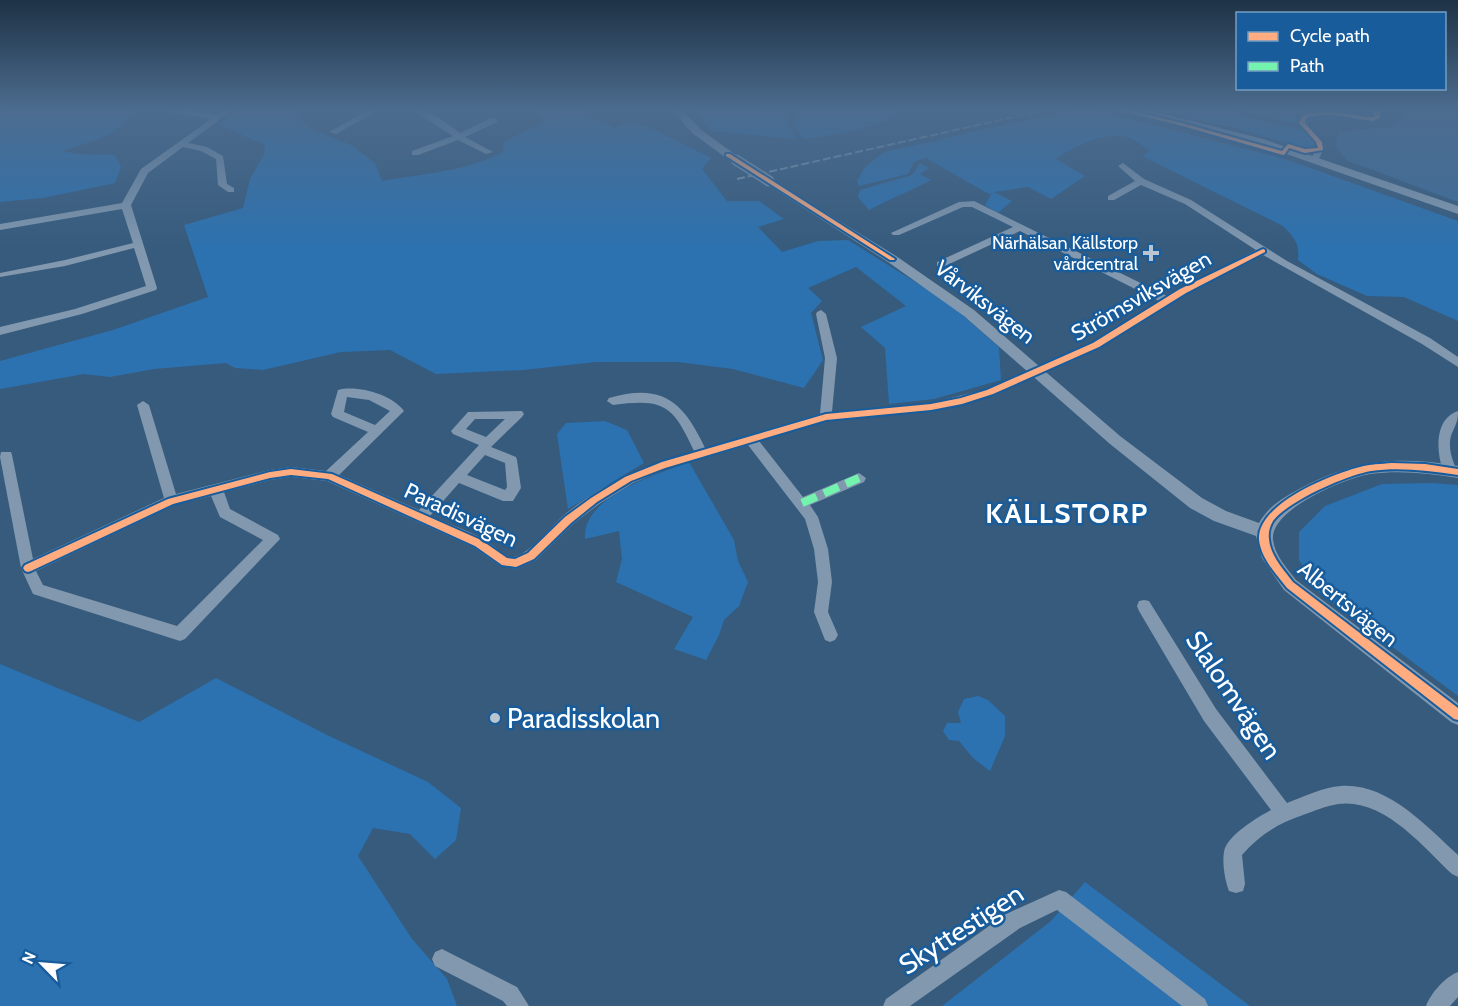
<svg xmlns="http://www.w3.org/2000/svg" width="1458" height="1006" font-family="Cabin,sans-serif">
	<style>
		.green { fill: #2c72b0 }
		.water { fill: #3e6d99 }
		.lines { fill: none; stroke-linecap: round; stroke-linejoin: round }
		.minor { fill: #8198af; fill-rule: evenodd }
		.tertiary { fill: #8198af; fill-rule: evenodd }
		.secondary { fill: #889eb3; fill-rule: evenodd }
		.rail { stroke: #7f97ad; stroke-width: 2; stroke-dasharray: 8 3; stroke-linecap: butt }
		.tertiary-bridge { stroke: #8198af; stroke-width: 11 }
		.quiet-far1 { stroke: #73f3ae; stroke-width: 5; stroke-dasharray: 10 5; stroke-linecap: butt }
		.quiet { stroke: #73f3ae; stroke-width: 8; stroke-dasharray: 16 8; stroke-linecap: butt }
		.cycleway-casing { stroke: #185c9b; stroke-width: 4 }
		.cycleway { fill: #ffac80; fill-rule: evenodd }
		.poi-dot { fill: #b9c6d2; stroke: #185c9b; stroke-width: 2 }
		.labels { text-anchor: middle; dominant-baseline: central; stroke-width: 5; stroke-linejoin: round; paint-order: stroke }
		.far-poi-label { font-size: 18px; fill: #fff; stroke: #185c9b; text-anchor: end }
		.street-label { font-size: 22px; fill: #fff; stroke: #185c9b }
		.near-street-label { font-size: 27px; fill: #fff; stroke: #185c9b }
		.near-poi-label { font-size: 27px; fill: #fff; stroke: #185c9b; text-anchor: start }
		.district-label { font-size: 28px; font-weight: bold; letter-spacing: 1.5px; fill: #fff; stroke: #185c9b }
	</style>
	<rect width="100%" height="100%" fill="#365b7d"/>
	<path class="green" d="M18 109H134C120 137 91 141 63 151L78 154 115 155 121 167 115 183 43 198 0 202V116L6 111Z
		M238 109H298L302 122 316 131 351 145 375 163 382 181C421 174 468 171 503 152L504 141 546 122 536 109H589L590 117 615 128 631 122 651 128 711 158 702 169 727 201H759L784 219 758 227 782 252 818 241 848 240 949 303 999 347 1001 380 934 399 889 404 885 348 861 327 906 306 856 267 808 288 822 301 811 313 823 360 804 388 733 369 678 362H596L523 370 436 374 390 350 341 352 263 370 235 368 226 363 154 369 110 377 84 374 0 389V361L113 330 208 297 184 225 243 208 250 179 264 154 265 145 218 124Z
		M696 109 791 111 787 122 796 139 711 131Z
		M801 109H902C887 128 832 135 805 139L793 126 792 120Z
		M1076 109 1095 110 1288 160 1458 221V321L1404 297 1367 296 1317 274 1298 260C1300 244 1294 237 1283 226L1142 156 1150 150C1142 146 1132 137 1124 136 1101 133 1074 147 1056 159L1085 176 1051 199 1028 187 994 192 1012 201 998 213 985 205 992 193 989 194 926 158 914 162 908 174 859 186 857 181 865 167 884 152Z
		M1149 109H1225L1273 124 1302 129 1315 144 1311 148 1301 147 1231 127Z
		M1241 109H1303L1309 110 1296 115 1297 125Z
		M920 163 929 168 920 174 931 180C911 191 889 199 869 210L858 197 860 190 912 175Z
		M605 421 627 430 644 463 568 509 557 434 566 423Z
		M689 462 734 540 738 561 748 582 739 606 724 620 719 635 706 660 674 649 693 617 616 582 622 559 619 531 585 539C582 496 656 475 689 462Z
		M1432 483 1458 485V696L1319 592 1299 560V532L1325 506 1382 484Z
		M0 664 139 722 216 678 327 735 428 782 461 808 456 840 435 859 410 834 373 828 358 856 412 939 447 979 457 1006H0Z
		M978 696 988 700 1005 716V736L990 771 973 758 959 741 949 740 943 731 947 723H961L958 712 964 699Z
		M1085 882 1250 1006H942L1051 921Z"/>
	<path class="water" d="M1410 109H1458V202L1346 160 1335 145 1338 133 1342 131 1391 127Z"/>
	<g class="lines">
		<path class="minor" d="M158 109H177L217 114 225 109H234L188 143 207 147 223 156 227 184 234 188V192H228L218 185 216 159 201 151 183 147 148 173 131 205 157 288 156 290 82 314 0 335V327L75 309 146 286 134 248 65 266 0 277V273L65 260 133 243 122 209 0 230V224L122 203 141 169 211 119 162 111Z
			M370 109H380L336 134 329 132Z
			M411 109C429 108 445 122 460 133L491 118H497V122L465 137 493 152 486 154 458 140 418 155H412V151L453 136Z
			M1373 109H1381L1380 120C1356 126 1332 109 1308 118V127L1325 146 1318 161H1312L1311 159 1317 146 1300 127 1301 115C1326 106 1348 115 1373 116Z
			M1123 163 1144 179 1191 200 1287 261 1430 338 1458 357V367L1422 344 1263 255 1187 293 1100 348 994 395 962 405 931 411 826 421 759 441 803 497 859 473 866 478 864 482 810 505 818 517 828 549 832 582 828 612 838 635 835 640 830 642 825 640 814 612 818 582 814 549 805 519 748 445 666 469 633 483 599 504 573 524 536 560 516 569 500 566 473 547 327 481 291 477 270 480 224 492 230 509 278 535 280 539 185 639 180 641 33 594 21 568 0 457 1 452H11L12 455 33 559 164 498 137 405 143 401 149 405 176 494 270 470 291 467 326 471 368 432 333 417 331 414 338 390C358 385 391 394 404 411L339 475 419 510 479 445 453 434 451 431 468 412 522 411 524 414 522 417 491 447 516 457 517 460 521 488 513 501H503L459 483 430 516C451 525 474 532 492 545 498 549 505 556 511 557 527 558 552 525 564 515 603 483 646 465 694 451 673 405 664 398 613 405L607 401 609 398C662 383 683 401 705 448L820 414 825 358 816 314 817 312 821 310 826 314 837 358 832 412 931 403 986 389 1092 342 1159 301 1020 231 945 266H937V262L1013 227 972 207H963L899 235H893L891 233 959 202 974 201 1167 296 1256 250 1185 204 1141 185 1114 200H1108V196L1135 181 1118 166ZM347 397 369 400 390 411 375 425 344 412ZM475 419H505L486 437 466 429ZM485 455 505 463 507 487 505 490 467 475ZM211 496 220 517 263 540 177 626 43 585 36 571 174 505Z
			M1458 411C1458 421 1456 424 1452 433 1447 446 1452 459 1457 471L1450 476 1445 475C1436 456 1433 419 1458 411Z
			M1144 600 1149 601 1216 709 1287 803C1303 797 1323 787 1341 786 1388 783 1426 826 1458 855V877L1452 874C1422 846 1384 798 1338 804 1326 806 1314 811 1303 815 1279 823 1259 835 1242 855L1245 884 1243 891 1236 893 1229 891C1225 881 1222 863 1224 852 1226 836 1258 817 1271 810L1204 721 1139 611 1137 606 1139 601Z
			M1059 890 1066 892 1205 999 1208 1006H1182L1057 910 1020 928 910 1006H883L886 999 1006 914Z
			M442 949 517 987 529 1006H507L503 1001 435 966 432 959 435 952Z
			M1458 972V997L1450 1006H1426C1431 993 1445 977 1458 972Z"/>
		<path class="tertiary" d="M672 109H682L700 129 740 158V162H732L692 133Z
			M769 178 896 256 974 310 1120 436 1202 498 1226 511 1259 523C1269 505 1286 496 1305 486 1358 459 1400 456 1458 466V478C1429 473 1399 470 1370 474 1345 478 1269 510 1273 540 1275 556 1287 568 1296 580L1458 703V725L1451 722 1284 590 1262 558 1256 536 1214 521 1190 508 1110 444 964 316 888 262 765 183V179Z"/>
		<path class="secondary" d="M1128 109H1145L1263 139 1458 206V214L1255 143 1129 111Z"/>
		<path class="rail" d="M737 179 1049 109"/>
		<path class="tertiary-bridge" d="M736 160 769 181"/>
		<path class="quiet-far1" d="M185 112 190 109"/>
		<path class="quiet" d="M802 503 859 478"/>
		<g class="cycleway-casing">
			<path id="cycleway" d="M1113 109H1122L1182 123 1282 151 1288 144 1305 149 1318 148 1316 142 1299 123 1302 116C1326 107 1348 116 1373 117H1374V109H1380V118L1373 121C1351 119 1328 110 1306 118L1305 123 1322 142 1323 150 1305 153 1289 148 1285 154 1283 155 1179 125Z
				M726 154H730L895 259 894 260H890L726 156Z
				M1263 249 1265 250V252L1186 293 1099 347 993 394 962 404 931 410 826 420 665 468 631 481 597 502 571 523 534 559 516 567 502 565 475 546 328 479 291 475 270 478 173 504 31 571 28 572 25 571 23 568 25 565 168 499 270 472 291 469 332 474 481 540 507 558 515 559 528 553 565 517 591 498 625 477 662 462 826 414 931 404 961 398 987 390 1093 343 1180 289Z
				M1392 463 1425 464 1458 469V475C1429 471 1400 467 1371 471 1347 475 1288 501 1273 521 1270 526 1268 533 1269 539 1270 555 1284 570 1293 582L1458 708V720L1454 719 1287 588C1276 574 1261 558 1259 540 1256 504 1332 474 1360 467 1370 464 1381 464 1392 463Z"/>
		</g>
		<use href="#cycleway" class="cycleway"/>
	</g>
	<linearGradient id="sky" x2="0" y2="1"><stop stop-color="#1e3245"/><stop offset="0.44" stop-color="#4c6c8f"/><stop offset="1" stop-color="#4c6c8f" stop-opacity="0"/></linearGradient>
	<rect width="1458" height="249" fill="url(#sky)"/>
	<g class="poi-dot">
		<path d="M1148 244h6v6h6v6h-6v6h-6v-6h-6v-6h6z"/>
		<circle cx="495" cy="718" r="6"/>
	</g>
	<g class="labels">
		<g class="far-poi-label">
			<text x="1138" y="243">Närhälsan Källstorp<tspan x="1138" dy="21">vårdcentral</tspan></text>
		</g>
		<g class="street-label">
			<text transform="translate(1141 296) rotate(-30)">Strömsviksvägen</text>
			<text transform="translate(985 302) rotate(38)">Vårviksvägen</text>
			<text transform="translate(461 515) rotate(25)">Paradisvägen</text>
			<text transform="translate(1348 604) rotate(39)">Albertsvägen</text>
		</g>
		<g class="near-street-label">
			<text transform="translate(1234 695) rotate(56)">Slalomvägen</text>
			<text transform="translate(961 929) rotate(-33)">Skyttestigen</text>
		</g>
		<g class="near-poi-label">
			<text x="507" y="718">Paradisskolan</text>
		</g>
		<g class="district-label">
			<text x="1067" y="513">KÄLLSTORP</text>
		</g>
	</g>
	<rect x="1236" y="12" width="210" height="78" fill="#185c9b" stroke="#749dc3" stroke-width="1.5"/>
	<rect x="1248" y="32" width="30" height="9" fill="#ffac80" stroke="#749dc3" stroke-width="1.5"/>
	<text x="1290" y="42" font-size="18" fill="#ffffff">Cycle path</text>
	<rect x="1248" y="62" width="30" height="9" fill="#73f3ae" stroke="#749dc3" stroke-width="1.5"/>
	<text x="1290" y="72" font-size="18" fill="#ffffff">Path</text>
	<g transform="translate(42 964) rotate(295)" stroke="#185c9b" stroke-width="4.5" paint-order="stroke">
	<path d="M0-4.5L10 22L0 15L-10 22Z" fill="#ffffff"/>
	<text y="-9" font-size="16" font-weight="bold" text-anchor="middle" fill="#ffffff">N</text>
	</g>
</svg>
